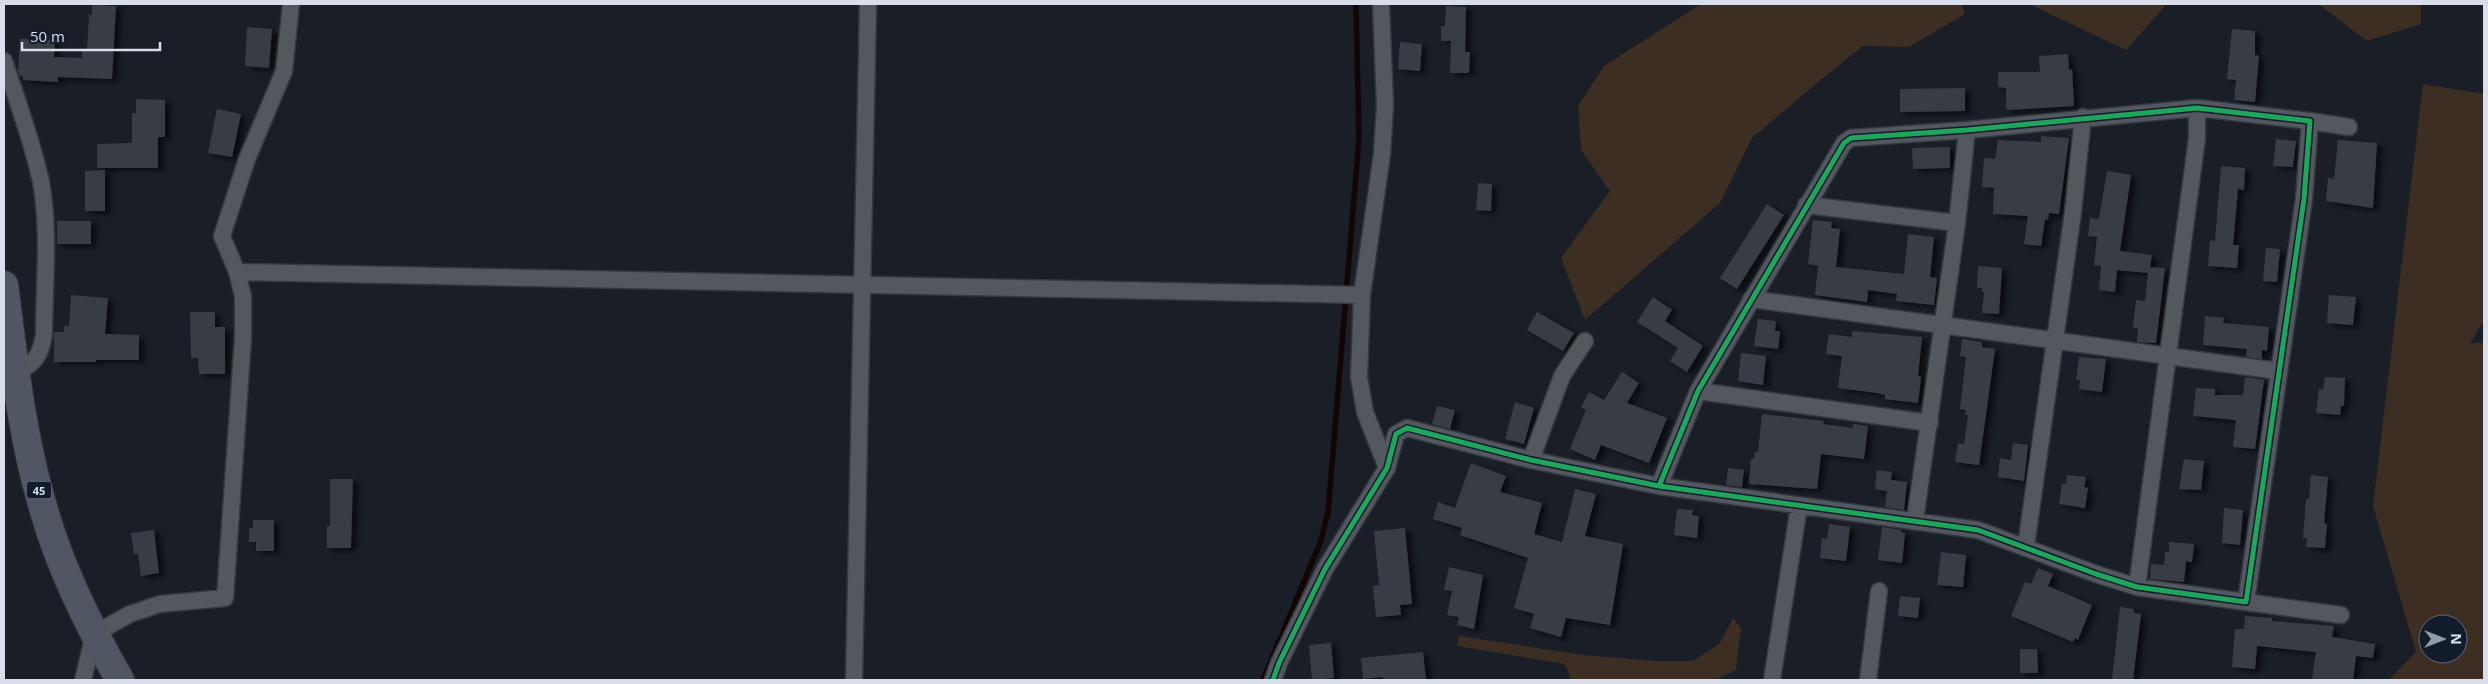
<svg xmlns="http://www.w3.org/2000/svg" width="2488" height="684" font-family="'Open Sans',sans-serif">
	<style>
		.green { fill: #3d2e24; fill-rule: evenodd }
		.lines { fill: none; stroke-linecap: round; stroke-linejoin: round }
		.stream { stroke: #120504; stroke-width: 5.5 }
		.building { fill: #393d45; filter: url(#shadow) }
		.minor-casing { stroke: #343840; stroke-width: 19 }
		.trunk-casing { stroke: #343840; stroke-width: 30 }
		.minor { stroke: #53575e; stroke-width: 16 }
		.trunk { stroke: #515762; stroke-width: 28 }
		.cycleway-casing { stroke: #131c2d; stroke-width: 8 }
		.cycleway { stroke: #20a55d; stroke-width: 5 }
		.labels { text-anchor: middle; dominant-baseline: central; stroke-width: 4; stroke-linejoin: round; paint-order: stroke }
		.shield { fill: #131c2d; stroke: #9da4b2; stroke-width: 1 }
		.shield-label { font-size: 11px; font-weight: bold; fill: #d8dfeb }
	</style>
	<defs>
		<filter id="shadow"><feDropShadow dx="5.5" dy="3" stdDeviation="2.5" flood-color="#0009"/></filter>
	</defs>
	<rect width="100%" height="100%" fill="#191e27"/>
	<path class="green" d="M1701 4H1961L1965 14 1909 47 1863 46 1817 83 1752 138 1720 203 1585 320 1561 258 1610 191 1581 150 1578 106 1604 66Z
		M2029 4H2167L2126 50Z
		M2318 4H2421V24L2367 41Z
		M2423 84 2484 94V321L2470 343H2484V680H2389L2416 652 2373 506ZM2428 624H2458V654H2428Z
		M1733 618 1741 628 1736 670 1716 680H1571L1565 664 1457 646 1459 636 1583 655 1656 661H1693L1720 643Z"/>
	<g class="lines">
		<path class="stream" d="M1263 680 1320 543 1328 513 1359 138 1356 4"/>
	</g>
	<path class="building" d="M92 5 116 6 112 79 58 77V82L23 80V76H20L18 72 20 39 55 40 54 57 82 58V50H87L89 15H92Z
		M1446 6 1466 7 1465 52H1470L1469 73H1450L1451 41H1441V26H1445Z
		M247 27 272 29 269 68 245 66Z
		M2232 29 2255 31V55L2259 56 2255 102 2234 100 2236 80 2227 79Z
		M1400 42 1422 44 1420 71 1398 69Z
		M2068 54 2069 70 2072 69 2074 106 2008 110 2006 108V88L1998 87V72H2040L2039 56Z
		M1965 88V111L1900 112V89Z
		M136 99 165 100V137H158V168H97V144L132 143V113H136Z
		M217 109 241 114 232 157 208 153Z
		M2041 136 2069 138 2059 214 2049 213 2048 220 2045 219 2041 246 2024 244 2028 216 1993 214 1994 188 1982 187 1984 158 1995 159 1998 140 2041 142Z
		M2276 139 2296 141 2293 167 2273 166Z
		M2338 140 2377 143 2373 208 2326 201 2328 178 2334 179Z
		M1950 147V168L1913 169 1912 148Z
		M2221 166 2245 168 2244 190 2238 189 2233 245H2239L2237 268 2208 266 2210 240 2215 241Z
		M105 170V211H85V171Z
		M2107 171 2131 175 2120 251 2152 255 2150 267 2165 268 2156 343 2137 342 2138 328H2133L2136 300 2145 301 2148 273 2117 270 2115 292 2099 290 2101 266 2094 265 2097 237 2088 236 2090 218 2099 219Z
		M1478 183 1492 184 1491 211 1476 210Z
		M1767 204 1784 215 1737 289 1720 278Z
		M1813 220 1832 222 1831 228 1840 229 1836 267 1904 274 1908 234 1934 237 1930 277 1937 278 1934 305 1896 301 1897 294 1868 290 1867 302 1815 295 1818 266 1808 264Z
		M57 221H91V244H57Z
		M2266 248 2280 249 2277 282 2263 281Z
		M1978 266 2002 268 1999 314 1982 313 1984 292H1982V288H1977Z
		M71 295 108 298 105 334 139 335V360H96V362H54V332H64V326H69Z
		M2329 295 2356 297 2353 325 2327 323Z
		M1653 297 1672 310 1665 321 1703 346 1687 372 1670 361 1678 348 1637 322Z
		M190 312H215V327H225V374H199L198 358H191Z
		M1537 312 1574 333 1563 351 1527 330Z
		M2205 316 2224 318 2223 323 2269 327 2267 351 2262 350V359L2246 357 2247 349 2203 345Z
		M1758 319 1776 321 1775 331H1780L1778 349 1754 346Z
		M1852 331 1922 337 1918 376 1921 377 1918 403 1885 399V395L1878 393 1838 388 1842 356 1826 354 1829 334 1852 337Z
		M1962 339 1982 342V347L1995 349 1979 465 1955 462 1958 443 1964 444 1968 415H1965L1966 410 1960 409 1966 357 1960 356Z
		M1741 353 1766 356 1763 385 1738 381Z
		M2079 357 2106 359 2102 392 2079 389 2080 380H2076Z
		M1622 372 1639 383 1627 403 1667 418 1649 463 1601 445 1595 460 1570 449 1586 410 1581 407 1589 392 1604 400Z
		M2245 377 2264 380 2255 449 2233 447 2236 420 2193 416 2196 388 2215 389V395H2243Z
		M2325 377 2345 378 2344 406H2341L2340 415 2316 413 2319 389 2323 390Z
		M1515 402 1534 408 1524 444 1505 439Z
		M1437 406 1455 410 1450 429 1432 424Z
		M1762 414 1824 421 1823 424 1853 428V424L1868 426 1864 459 1821 454 1817 489 1749 484 1751 459H1754L1755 451 1758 452Z
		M2013 443 2028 445 2024 481 1998 477 2000 458 2011 460Z
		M2184 459 2204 461 2201 490 2179 489Z
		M1471 463 1506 476 1500 492 1542 503 1534 534 1562 542 1575 489 1596 494 1585 536 1623 544 1610 625 1566 618 1561 637 1530 628 1534 614 1514 608 1528 558 1460 535 1462 528 1433 519 1438 502 1455 508Z
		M1728 468 1744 470 1742 487 1726 485Z
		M1877 470 1892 472 1891 480 1907 482 1904 510 1885 507 1887 491 1875 489Z
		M2067 475 2086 477 2084 487 2088 488 2085 508 2059 504 2062 484H2066Z
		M2311 475 2328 477 2324 523 2327 524 2325 548 2306 547 2307 538H2303L2306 499H2309Z
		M330 479H353L351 548H327V526H330Z
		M2224 508 2243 510 2240 545 2222 543Z
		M1677 509 1693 510 1692 515 1699 516 1697 538 1674 535Z
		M253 520H274V551H256V542H249V528H253Z
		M1829 524 1850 527 1846 561 1820 558 1822 538 1827 539Z
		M1882 527 1901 530V532L1905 533 1902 563 1878 560Z
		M1405 528 1412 604 1400 605 1401 615 1376 617 1373 586 1379 585 1374 531Z
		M154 530 159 573 141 576 138 554H134L131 533Z
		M2169 542 2194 544 2192 562 2186 561 2184 582 2150 579 2151 564 2164 565 2165 552H2169Z
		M1941 552 1966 555 1963 587 1937 585Z
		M1449 567 1483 575 1474 629 1457 625 1459 617 1447 615 1452 591 1444 590Z
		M2038 568 2053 574 2048 586 2092 605 2078 640 2075 638 2073 642 2011 616 2025 582 2031 584Z
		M1900 596 1920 598 1918 618 1898 616Z
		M2120 607 2134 609V613L2141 614 2133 680H2112Z
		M2245 616 2272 618V621L2334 626 2332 637 2375 644 2373 658 2356 656 2353 680H2312L2316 652 2257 646 2255 669 2232 667 2235 629H2244Z
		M1331 643 1334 678 1312 680 1309 645Z
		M2020 649H2037L2038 673H2020Z
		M1423 652 1426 680H1383V677L1363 679 1361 658Z"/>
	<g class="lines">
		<g class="minor-casing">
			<path id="minor" d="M1381 4 1385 106 1382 154 1362 295 1359 377 1365 412 1387 468
				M4 61C17 100 32 140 41 182 50 231 44 285 44 335 40 357 35 363 15 374
				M2310 121 2349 127
				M1806 205 1957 223
				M237 272 1362 295
				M1751 299 2278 371
				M1698 391 1930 423
				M1531 460 1562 376 1585 341
				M1915 520 1957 223 1967 130
				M2026 546 2073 212 2083 117
				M2137 587 2197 138V108
				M2246 602 2341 615
				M83 680 94 634 130 614 160 604 225 598 243 338V296L237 272 222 236 247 159 284 71 291 4
				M854 680 868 4
				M1273 680 1279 663 1325 569 1387 468 1396 434 1407 428 1531 460 1659 486 1978 530 2096 574 2137 587 2246 602 2304 199 2310 121 2197 108 1967 130 1851 138 1844 143 1698 391 1659 486
				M1772 680 1799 506
				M1868 680 1879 591"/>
		</g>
		<g class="trunk-casing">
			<path id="trunk" d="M4 285C14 362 22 439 45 514 62 572 90 628 120 680"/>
		</g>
		<use href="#minor" class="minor"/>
		<use href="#trunk" class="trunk"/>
		<g class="cycleway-casing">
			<path id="cycleway" d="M1273 680 1279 663 1325 569 1387 468 1396 434 1407 428 1531 460 1659 486 1978 530 2096 574 2137 587 2246 602 2304 199 2310 121 2197 108 1967 130 1851 138 1844 143 1698 391 1659 486"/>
		</g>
		<use href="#cycleway" class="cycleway"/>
	</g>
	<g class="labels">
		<rect class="shield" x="26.5" y="481.5" width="25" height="17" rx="4"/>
		<g class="shield-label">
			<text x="39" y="490">45</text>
		</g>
	</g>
	<rect width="2488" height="684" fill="none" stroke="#d8dfeb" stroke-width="10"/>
	<g transform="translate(2443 639) rotate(90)"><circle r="24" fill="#131c2d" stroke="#626a79"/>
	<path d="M0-4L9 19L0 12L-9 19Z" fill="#959ba6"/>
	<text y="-8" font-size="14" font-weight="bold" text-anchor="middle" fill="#d8dfeb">N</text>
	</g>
	<path d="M22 42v8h138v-8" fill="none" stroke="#d8dfeb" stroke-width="2.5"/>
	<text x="30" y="42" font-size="15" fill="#d8dfeb" stroke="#131c2d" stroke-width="4" paint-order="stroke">50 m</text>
</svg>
